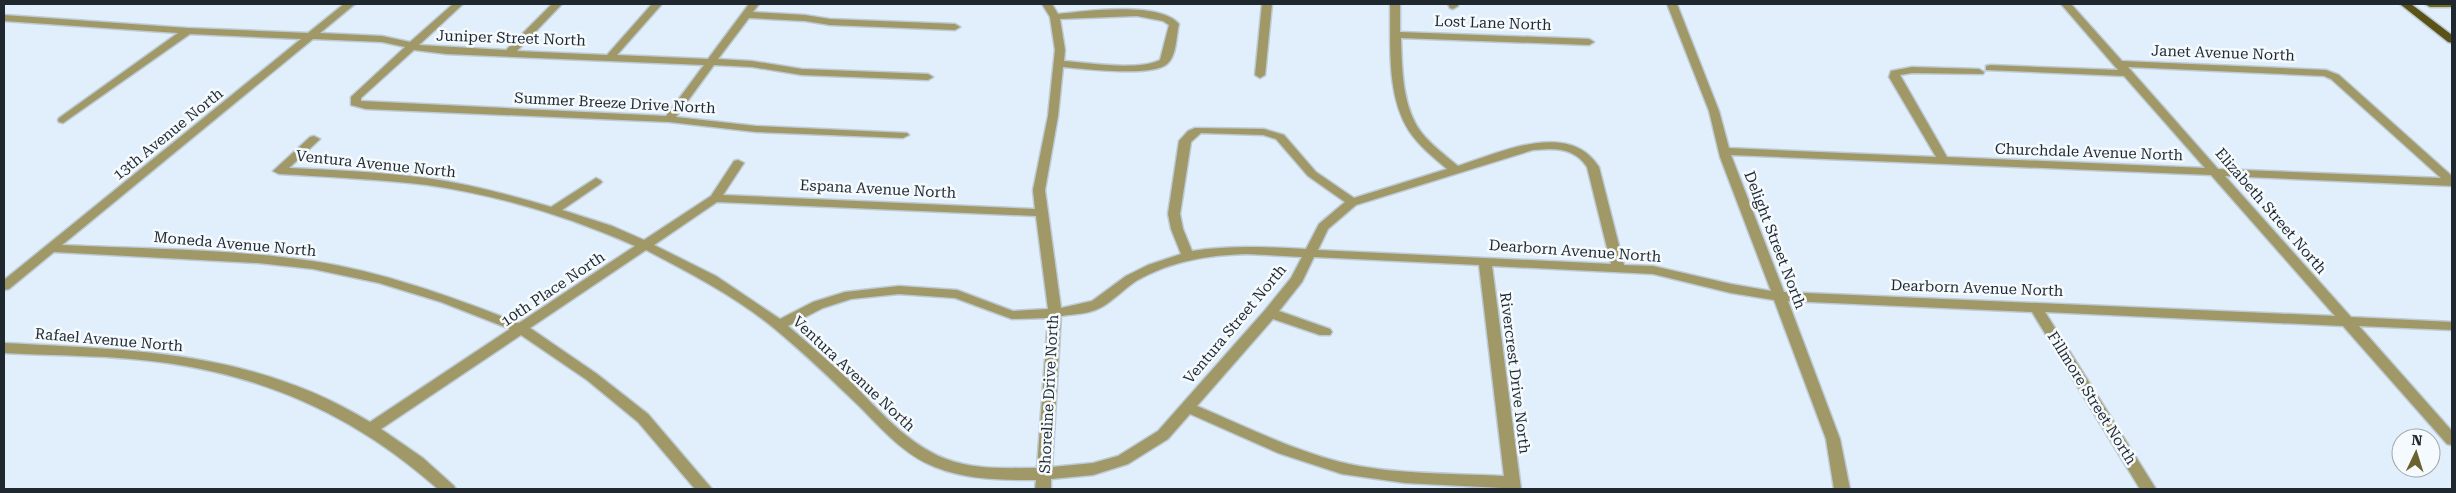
<svg xmlns="http://www.w3.org/2000/svg" width="2456" height="493" font-family="'Roboto Serif',serif">
	<style>
		.lines { fill: none; stroke-linecap: round; stroke-linejoin: round }
		.minor-casing { stroke: #bdcbd6; stroke-width: 3 }
		.secondary-casing { stroke: #bdcbd6; stroke-width: 3 }
		.primary-casing { stroke: #bdcbd6; stroke-width: 3 }
		.minor { fill: #a09866; fill-rule: evenodd }
		.secondary { fill: #7b6f16; fill-rule: evenodd }
		.primary { fill: #5b5217; fill-rule: evenodd }
		.labels { text-anchor: middle; dominant-baseline: central; stroke-width: 5; stroke-linejoin: round; paint-order: stroke }
		.street-label { font-size: 15px; fill: #1f282f; stroke: #f5fafe }
	</style>
	<rect width="100%" height="100%" fill="#e0effb"/>
	<g class="lines">
		<g class="minor-casing">
			<path id="minor" d="M344 4H355L320 33 382 36 410 42 453 4H463L419 45 506 50 552 4H562L517 51 607 55 652 4H662L617 55 708 59 749 4H759L753 12 805 15 830 19 955 24 960 27 955 30 830 25 805 21 749 18 718 59 752 61 802 69 928 74 933 77 928 80 802 75 752 67 714 65 676 117 756 126 907 133 909 135 903 138 756 132 669 122 366 109 351 105V97L405 47 382 42 313 39 62 245C145 249 230 249 312 261 384 272 452 297 519 323L635 246C570 217 498 195 427 185 378 179 328 177 279 174L273 171 310 137 314 136 320 139 318 141 289 168C335 170 381 172 427 178 469 184 510 195 551 207L596 178 600 180 602 182 600 184 562 210 612 226 644 240 711 196 734 161 738 160 744 163 723 195 1035 209 1033 190 1048 116 1055 50 1050 17 1042 4H1052L1058 14C1087 11 1159 1 1179 24 1176 36 1177 56 1167 64 1152 77 1084 69 1063 67L1058 116 1045 190 1061 308 1092 301 1126 276 1148 265 1181 254 1171 229 1168 214 1179 141 1188 131 1195 128 1264 129 1284 135 1316 172 1354 198 1447 169C1434 158 1419 146 1409 131 1386 95 1391 45 1390 4H1400V32L1589 39 1594 42 1589 45 1401 38C1402 69 1402 106 1421 132 1431 145 1445 155 1458 166 1499 153 1569 119 1599 167L1624 265 1653 266 1731 284 1771 291 1720 157 1709 111 1667 4H1677L1719 111 1729 148 1936 157 1889 77 1891 71 1912 67 1979 69 1984 72 1983 74 1912 73 1900 75 1947 157 2205 168 2124 76 1986 70V66L1990 65 2118 70 2061 4H2071L2122 61 2326 70 2339 75 2452 176V186L2225 176 2351 317 2452 322V330L2359 326 2452 431V445L2447 444 2343 326 2045 312 2156 489H2140L2032 312 1788 301 1840 439 1850 489H1834L1826 439 1774 300 1731 293 1653 274 1492 266 1521 489 1405 483 1342 474 1278 453 1190 414 1168 439 1128 464 1093 475 1051 479V489H1035L1036 480C1001 480 968 480 935 467 904 455 882 429 859 406 832 380 804 353 775 329 736 297 690 273 646 250L530 328 597 374 648 414 712 489H695L638 422 587 380 521 335 381 429 423 458 453 485 456 489H438C359 419 272 378 167 363 113 355 58 356 4 353V343C135 350 254 351 370 422L510 329 441 302 379 283 313 269 258 263 54 252 9 289 4 290V280L301 39 190 34 63 123 59 122 58 120 59 118 178 33 4 21V15L188 28 308 33ZM1137 16 1163 21 1169 25 1160 60C1137 71 1090 63 1064 61L1065 50 1060 19ZM414 50 446 54 704 65 666 116 361 101V98ZM2128 67 2324 76 2331 79 2441 178 2218 169ZM1201 133 1263 135 1276 139 1308 176 1345 202 1319 224 1306 249C1267 247 1230 245 1192 251L1183 229 1180 214 1191 142ZM1549 149C1565 149 1578 153 1587 167L1611 264 1318 250 1328 229 1356 205 1533 150ZM1731 155 2211 175 2335 316 1784 292ZM717 202 1036 216 1048 309 1013 311 957 290 899 286 845 292 813 302 780 319 716 276 654 245ZM1247 254 1302 257 1291 278 1265 310 1158 431 1118 456 1093 463 1052 467 1061 316C1075 314 1090 314 1102 307 1114 300 1124 289 1136 281 1171 261 1208 255 1247 254ZM1314 257 1479 265 1504 476C1449 473 1393 475 1340 462 1290 449 1244 426 1197 406L1273 319 1320 335H1330L1332 332 1330 329 1279 311 1302 282ZM899 294 955 298 1012 319 1048 318 1037 468C1006 468 975 470 946 459 908 445 879 410 851 382 831 363 809 344 788 326L823 308 851 299Z
				M1262 4H1272L1265 75 1260 78 1255 75Z
				M1448 4H1458V6L1453 9 1450 8Z"/>
		</g>
		<g class="secondary-casing">
			<path id="secondary" d="M2425 4H2452V7H2430Z"/>
		</g>
		<g class="primary-casing">
			<path id="primary" d="M2400 4H2411L2452 35V43L2448 42Z"/>
		</g>
		<use href="#minor" class="minor"/>
		<use href="#secondary" class="secondary"/>
		<use href="#primary" class="primary"/>
	</g>
	<g class="labels">
		<g class="street-label">
			<text transform="translate(1493 23) rotate(2)">Lost Lane North</text>
			<text transform="translate(511 38) rotate(2)">Juniper Street North</text>
			<text transform="translate(2223 53) rotate(2)">Janet Avenue North</text>
			<text transform="translate(615 103) rotate(3)">Summer Breeze Drive North</text>
			<text transform="translate(168 134) rotate(-39)">13th Avenue North</text>
			<text transform="translate(2089 152) rotate(2)">Churchdale Avenue North</text>
			<text transform="translate(376 164) rotate(6)">Ventura Avenue North</text>
			<text transform="translate(878 189) rotate(3)">Espana Avenue North</text>
			<text transform="translate(2271 211) rotate(49)">Elizabeth Street North</text>
			<text transform="translate(1775 240) rotate(69)">Delight Street North</text>
			<text transform="translate(235 244) rotate(5)">Moneda Avenue North</text>
			<text transform="translate(1575 251) rotate(4)">Dearborn Avenue North</text>
			<text transform="translate(1977 288) rotate(2)">Dearborn Avenue North</text>
			<text transform="translate(553 289) rotate(-34)">10th Place North</text>
			<text transform="translate(1235 324) rotate(-50)">Ventura Street North</text>
			<text transform="translate(109 340) rotate(5)">Rafael Avenue North</text>
			<text transform="translate(1515 373) rotate(83)">Rivercrest Drive North</text>
			<text transform="translate(854 374) rotate(43)">Ventura Avenue North</text>
			<text transform="translate(1049 394) rotate(-87)">Shoreline Drive North</text>
			<text transform="translate(2092 398) rotate(58)">Fillmore Street North</text>
		</g>
	</g>
	<rect width="2456" height="493" fill="none" stroke="#1f282f" stroke-width="10"/>
	<g transform="translate(2416 453) rotate(4)"><circle r="24" fill="#f5fafe" stroke="#9fa6ab"/>
	<path d="M0-4L9 19L0 12L-9 19Z" fill="#6a622f"/>
	<text y="-8" font-size="14" font-weight="bold" text-anchor="middle" fill="#1f282f">N</text>
	</g>
</svg>
